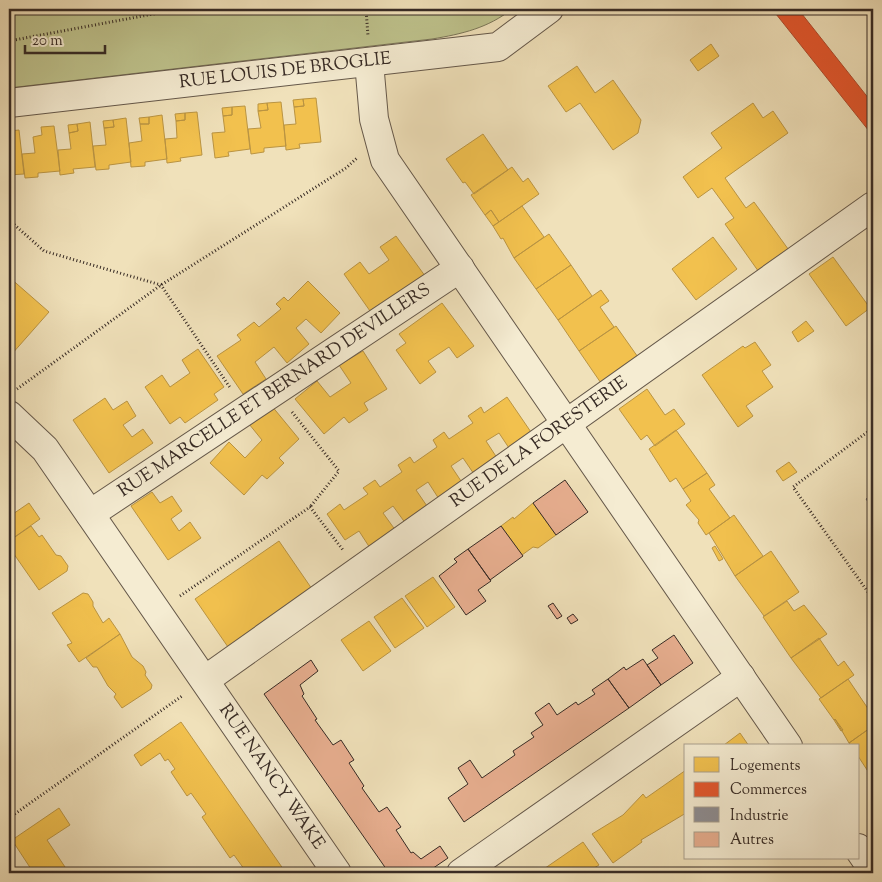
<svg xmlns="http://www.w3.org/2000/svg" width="882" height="882" font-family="'Sorts Mill Goudy',serif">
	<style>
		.green { fill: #bec28c; stroke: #7a7658 }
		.homes { fill: #f2c14e; stroke: #ba9442 }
		.shops { fill: #e4572e; stroke: #b04a2b }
		.industry { fill: #8d8d92; stroke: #737071 }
		.building { fill: #e7ae8f; stroke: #372b25 }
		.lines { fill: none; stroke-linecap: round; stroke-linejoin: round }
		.minor-casing { stroke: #65584a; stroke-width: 30 }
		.path { stroke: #372b25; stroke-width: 3; stroke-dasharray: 1 2.5; stroke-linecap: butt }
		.minor { stroke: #f5ecd2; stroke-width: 28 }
		.labels { text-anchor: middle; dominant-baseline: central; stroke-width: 5; stroke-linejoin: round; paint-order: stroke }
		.street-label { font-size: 18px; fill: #372b25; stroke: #f5ecd2 }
	</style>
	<rect width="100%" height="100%" fill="#f0e1ba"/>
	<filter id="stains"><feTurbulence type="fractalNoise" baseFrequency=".004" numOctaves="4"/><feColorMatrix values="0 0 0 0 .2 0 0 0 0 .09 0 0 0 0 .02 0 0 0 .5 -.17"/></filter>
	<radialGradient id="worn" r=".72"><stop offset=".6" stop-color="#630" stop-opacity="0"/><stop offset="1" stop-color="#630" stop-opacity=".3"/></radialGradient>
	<path class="green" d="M9 9H512C488 28 462 34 432 39L9 88Z"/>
	<path class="homes" d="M711 44 719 56 698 71 690 60Z
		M577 66 595 93 613 80 641 120 638 133 613 150 580 103 566 112 548 86Z
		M316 98 321 142 299 144 300 148 286 150 284 125 296 124 294 107 304 106 303 99Z
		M303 99 304 106 294 107 293 100Z
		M281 102 286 146 264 148V152L251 154 248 129 261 128 258 111 268 110 267 103Z
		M267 103 268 110 258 111V104Z
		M753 103 763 118 773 111 788 133 725 178 746 208 754 202 791 253 761 275 725 224 734 218 712 188 698 198 683 177 722 148 711 133Z
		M245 106 250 149 228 152 229 156 215 158 212 133 225 132 223 116 232 115V107Z
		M232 107V115L223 116 222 108Z
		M197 112 202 155 180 158 181 161 167 163 165 139 177 138 176 121 185 120V113Z
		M185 113V120L176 121 175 114Z
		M162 115 167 159 145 162V166L131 167 129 143 142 141 140 124H149V117Z
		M149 117V124H140L139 118Z
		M126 118 131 162 109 165V169L96 170 93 146 106 145 104 128 114 127 113 120Z
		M113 120 114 127 104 128 103 121Z
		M90 122 95 167 73 169 74 173 60 175 58 150 71 149 69 133 78 131 77 124Z
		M77 124 78 131 69 133 68 125Z
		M54 126 60 171 38 173V177L25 178 22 154 35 153 33 137 42 135 41 127Z
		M19 130 24 174 9 175V131Z
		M483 134 508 170 474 194 465 182 463 183 446 159Z
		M512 167 523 182 528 178 539 194 499 222 491 210 485 215 471 195Z
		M522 206 544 237 514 258 503 238 501 239 493 226Z
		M491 210 499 222 493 226 485 215Z
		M549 234 571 265 536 289 514 258Z
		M396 236 428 280 385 311 380 304 370 311 344 274 360 262 369 274 389 260 380 247Z
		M713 237 737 269 696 300 672 269Z
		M833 257 870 308 846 326 809 274Z
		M571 265 592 296 558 320 536 289Z
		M9 277 49 312 11 355 9 353Z
		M308 281 340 313 321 333 306 319 296 328 309 344 287 363 274 347 255 362 266 379 243 394 217 356 241 340 237 335 254 322 259 327 281 309 276 304 284 297 288 301Z
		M601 290 609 301 600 307 614 327 579 351 558 320Z
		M442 303 474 346 457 358 449 347 428 361 436 372 420 384 396 350 406 343 399 334Z
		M806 321 814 331 798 342 792 332Z
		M616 326 640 360 603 386 579 351Z
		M755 342 771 365 762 371 773 387 746 406 753 416 738 427 702 375 743 346 745 348Z
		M198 349 224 387 214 394 218 400 185 423 180 417 170 424 145 387 162 375 170 387 190 373 182 360Z
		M363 351 387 389 364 403 368 410 349 423 344 417 324 434 295 399 317 381 330 397 351 383 339 365Z
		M647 389 665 415 674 409 685 424 655 446 647 435 641 440 619 409Z
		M507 397 533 435 511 451 499 433 486 441 499 461 476 477 463 458 451 466 463 484 439 499 428 482 416 490 429 509 406 524 393 506 383 513 396 531 370 548 359 531 345 540 327 514 340 504 344 510 368 494 363 488 375 480 380 487 402 472 398 465 410 457 414 463 437 447 433 440 444 432 449 439 473 423 468 416 481 407 484 413Z
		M105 398 113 410 127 401 136 416 123 425 132 437 143 429 153 443 109 473 73 420Z
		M271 405 299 439 279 458 284 463 267 479 262 475 244 495 210 463 229 442 245 458 262 440 249 424Z
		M676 430 707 473 683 489 676 478 670 482 649 449Z
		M789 462 797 472 783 481 776 471Z
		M707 473 715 485 709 489 730 518 706 535 698 523 699 520 686 505 691 501 683 489Z
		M152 492 160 503 172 496 182 511 171 519 179 531 190 522 201 538 168 560 131 506Z
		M29 503 40 519 9 541V514L10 516Z
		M533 503 556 535 538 548 533 547 522 555 501 526 513 517 514 519Z
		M734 515 763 556 735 576 709 533Z
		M31 526 39 537 42 535 56 555 61 556 68 566 67 571 39 590 9 547V541Z
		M279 541 312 589 228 647 195 599Z
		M715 546 723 559 719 561 712 548Z
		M771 551 799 592 764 616 735 576Z
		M433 577 455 607 427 627 405 596Z
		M83 593 88 594 93 602V606L103 623 109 618 120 634 79 662 67 645 72 643 52 613Z
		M402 598 424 628 395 648 374 617Z
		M787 601 794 611 804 605 827 634 791 658 763 617Z
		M369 621 391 651 363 671 341 640Z
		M120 634 132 657 143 666 146 672 145 675 152 685 151 689 122 708 114 697 116 694 108 686 97 667H93L86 658Z
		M819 638 838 666 844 661 854 675 821 698 791 658Z
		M848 679 873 716V726L849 743 835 719 834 720 819 699Z
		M835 719 843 730 841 731 834 720Z
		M181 722 188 732 286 873H247L234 855 230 858 202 817 206 814 191 793 187 796 171 772 175 769 168 759 165 761 160 753 141 766 134 755Z
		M873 726V775L871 776 858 756V746H851L849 743Z
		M740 733 749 746 724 745Z
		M686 770V813L641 840 642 842 613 863 592 834 623 815 643 794 646 798Z
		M59 808 70 825 47 840 69 873H31L33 872 12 840Z
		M583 842 599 865 586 873H538Z"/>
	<path class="shops" d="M772 9H798L873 104V136Z"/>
	<path class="industry" d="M873 494V509L866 499Z"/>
	<path class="building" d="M565 480 588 512 556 535 533 503Z
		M501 526 523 556 490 580 468 549Z
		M468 549 491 581 478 590 486 601 466 615 439 576 457 562 454 559Z
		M553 603 562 616 557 619 548 606Z
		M573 614 578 620 571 624 567 618Z
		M674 635 693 663 661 685 647 665 658 658 652 650Z
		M643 659 661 685 629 708 608 679 624 667 626 670Z
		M311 660 318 671 300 685 304 694 302 696 317 719 315 720 333 745 341 740 354 760 349 763 364 786 362 788 379 812 387 807 401 827 396 830 411 853 413 852 421 859 440 846 448 858 426 873H389L264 694Z
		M608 679 629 708 464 822 448 798 468 784 458 768 470 760 482 778 515 755 513 751 534 737 531 733 543 725 535 713 549 703 557 715 576 702 578 705 595 694 592 690Z"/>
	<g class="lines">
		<g class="minor-casing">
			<g id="minor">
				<path d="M369 62 374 119 385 160 788 746"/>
				<path id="s1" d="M9 103 498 47 549 9"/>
				<path id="s2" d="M9 415 45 449 337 873"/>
				<path id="s3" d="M90 514 460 268"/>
				<path id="s4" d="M205 680 873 206"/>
				<path d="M858 848 873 870"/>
				<path d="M461 873 741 677"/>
			</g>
		</g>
		<path class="path" d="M366 9 368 36
			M9 41 180 9
			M9 220 44 251 161 285 231 389
			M17 389 161 285 346 168 357 158
			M292 412 339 471 310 507
			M873 428 793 487 873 599
			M180 596 310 507 343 550
			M9 818 182 696"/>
		<use href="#minor" class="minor"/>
	</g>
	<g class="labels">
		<g class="street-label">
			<text stroke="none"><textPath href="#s1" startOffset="278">RUE LOUIS DE BROGLIE</textPath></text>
			<text stroke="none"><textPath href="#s3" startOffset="222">RUE MARCELLE ET BERNARD DEVILLERS</textPath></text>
			<text stroke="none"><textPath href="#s4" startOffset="410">RUE DE LA FORESTERIE</textPath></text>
			<text stroke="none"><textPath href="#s2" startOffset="448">RUE NANCY WAKE</textPath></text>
		</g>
	</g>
	<rect width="882" height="882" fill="none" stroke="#f0e1ba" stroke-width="30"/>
	<rect x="10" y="10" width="862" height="862" fill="none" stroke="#372b25" stroke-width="2.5"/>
	<rect x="15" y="15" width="852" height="852" fill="none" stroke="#372b25"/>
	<rect x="684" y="744" width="175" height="115" fill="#f5ecd2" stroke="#a99f8d"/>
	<rect x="694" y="757" width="25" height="15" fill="#f2c14e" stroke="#a99f8d"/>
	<text x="730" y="770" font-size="15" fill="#372b25">Logements</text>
	<rect x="694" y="782" width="25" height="15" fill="#e4572e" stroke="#a99f8d"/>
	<text x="730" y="794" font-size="15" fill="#372b25">Commerces</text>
	<rect x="694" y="807" width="25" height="15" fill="#8d8d92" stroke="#a99f8d"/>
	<text x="730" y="820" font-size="15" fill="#372b25">Industrie</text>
	<rect x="694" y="832" width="25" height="15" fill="#e7ae8f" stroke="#a99f8d"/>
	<text x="730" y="844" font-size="15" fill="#372b25">Autres</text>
	<path d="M25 45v8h80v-8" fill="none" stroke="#372b25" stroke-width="2.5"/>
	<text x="32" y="45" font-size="15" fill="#372b25" stroke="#f5ecd2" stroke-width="4" paint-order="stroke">20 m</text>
	<rect width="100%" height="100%" filter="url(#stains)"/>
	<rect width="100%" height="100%" fill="url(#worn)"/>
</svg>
